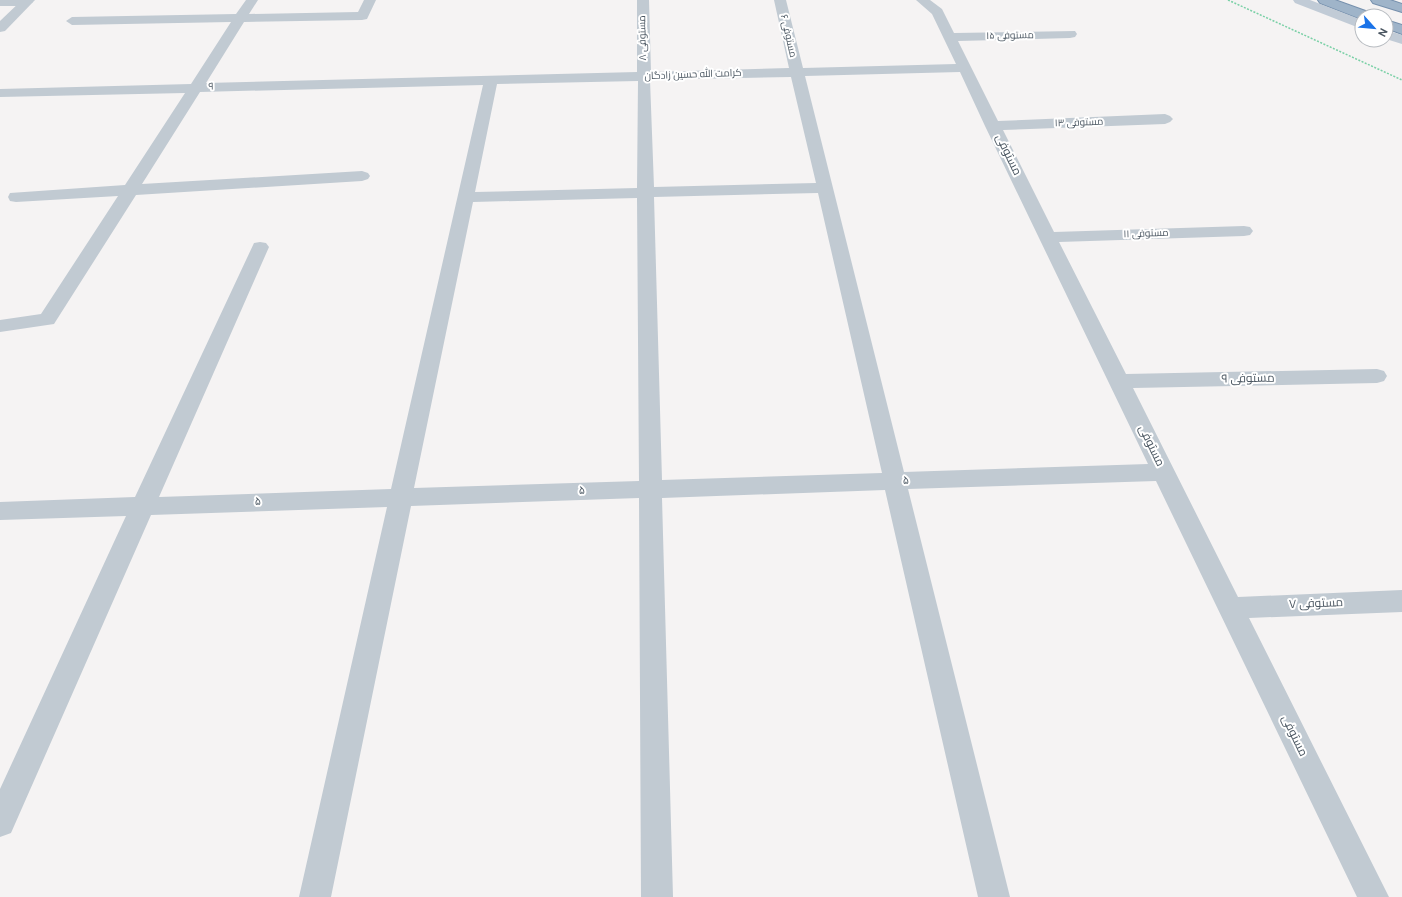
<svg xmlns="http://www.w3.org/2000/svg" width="1402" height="897" font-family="Overpass,Cairo,sans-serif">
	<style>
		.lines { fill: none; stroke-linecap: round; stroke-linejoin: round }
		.trunk-casing { stroke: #7690ad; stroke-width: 2 }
		.path { stroke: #7ad0a6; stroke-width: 1.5; stroke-dasharray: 2 1.5; stroke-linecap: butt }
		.minor { fill: #c1cad2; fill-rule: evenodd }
		.tertiary { fill: #c1cad2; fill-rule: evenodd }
		.secondary { fill: #c1cbd6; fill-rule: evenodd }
		.trunk { fill: #9fb4c9; fill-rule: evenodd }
		.labels { text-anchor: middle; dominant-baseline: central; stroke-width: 4; stroke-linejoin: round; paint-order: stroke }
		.far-street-label { font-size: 10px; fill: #4a5661; stroke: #fff }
		.street-label { font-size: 12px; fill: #4a5661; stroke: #fff }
	</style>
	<rect width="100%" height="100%" fill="#f5f3f3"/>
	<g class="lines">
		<g class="trunk-casing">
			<path id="trunk" d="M1318 0H1335L1371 13 1372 16H1362L1361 19 1320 3Z
				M1371 0H1390L1402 4V12L1373 3Z
				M1386 20 1402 25V34L1386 28Z"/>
		</g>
		<path class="path" d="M1228 0 1402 80"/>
		<path class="minor" d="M0 0H32L33 2 27 6H0Z
			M246 0H258L249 14 358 12 364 0H376L367 19 362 20 244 22 206 83 637 72V0H649L651 72 789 68 774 0H786L803 68 956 64 932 14 916 0H930L942 9 954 33 1075 31 1077 34 1075 37 1070 38 958 41 998 121 1165 114 1170 116 1173 119 1170 122 1165 124 1003 130 1054 232 1244 226 1250 227 1253 231 1250 235 1244 236 1059 242 1126 374 1377 369 1384 371 1387 376 1384 381 1377 383 1133 388 1238 597 1402 590V612L1249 618 1389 897H1357L1156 481 908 489 1010 897H978L885 490 662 498 673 897H641L639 498 411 506 331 897H299L387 507 151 515 11 833 0 837V789L126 516 0 520V502L135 497 254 243 260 242 266 243 269 247 159 497 391 489 483 85 200 92 142 184 362 171 368 173 370 176 368 179 362 181 136 195 54 324 0 332V320L41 314 118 196 16 202 10 201 8 197 10 193 125 185 185 93 0 97V89L191 84 231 22 72 25 66 21 72 17 236 14ZM960 72 985 126 1148 464 904 472 805 76ZM791 77 816 183 654 187 650 80ZM638 81 637 188 475 192 497 84ZM818 193 882 473 662 480 654 197ZM637 198 639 481 414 488 473 202Z"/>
		<path class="tertiary" d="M22 0H35L5 31 0 32V21Z"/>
		<path class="secondary" d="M1293 0H1310L1362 20V29L1295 3Z
			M1386 30 1402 35V44L1386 39Z"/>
		<use href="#trunk" class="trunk"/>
	</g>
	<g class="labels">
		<g class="far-street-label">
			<text transform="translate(788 36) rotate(77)">مستوفی ۶</text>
			<text transform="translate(1010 36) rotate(-1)">مستوفی ۱۵</text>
			<text transform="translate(643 38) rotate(-91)">مستوفی ۸</text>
			<text transform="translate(693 75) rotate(-2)">کرامت الله حسین زادگان</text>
			<text transform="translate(211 87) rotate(-1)">۹</text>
			<text transform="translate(1079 123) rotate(-2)">مستوفی ۱۳</text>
			<text transform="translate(1146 234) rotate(-2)">مستوفی ۱۱</text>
		</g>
		<g class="street-label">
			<text transform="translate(1008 155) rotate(64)">مستوفی</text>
			<text transform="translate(1248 379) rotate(-1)">مستوفی ۹</text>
			<text transform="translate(1151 446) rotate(64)">مستوفی</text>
			<text transform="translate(906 481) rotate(-2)">۵</text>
			<text transform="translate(582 491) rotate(-2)">۵</text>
			<text transform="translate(258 502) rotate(-2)">۵</text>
			<text transform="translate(1316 604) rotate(-2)">مستوفی ۷</text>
			<text transform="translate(1294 736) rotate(64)">مستوفی</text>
		</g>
	</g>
	<g transform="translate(1374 28) rotate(117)"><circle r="19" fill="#ffffff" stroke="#b7bbc0"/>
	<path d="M0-3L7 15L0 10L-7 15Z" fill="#1a73e8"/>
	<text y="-6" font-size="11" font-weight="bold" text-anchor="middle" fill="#4a5661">N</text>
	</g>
</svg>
